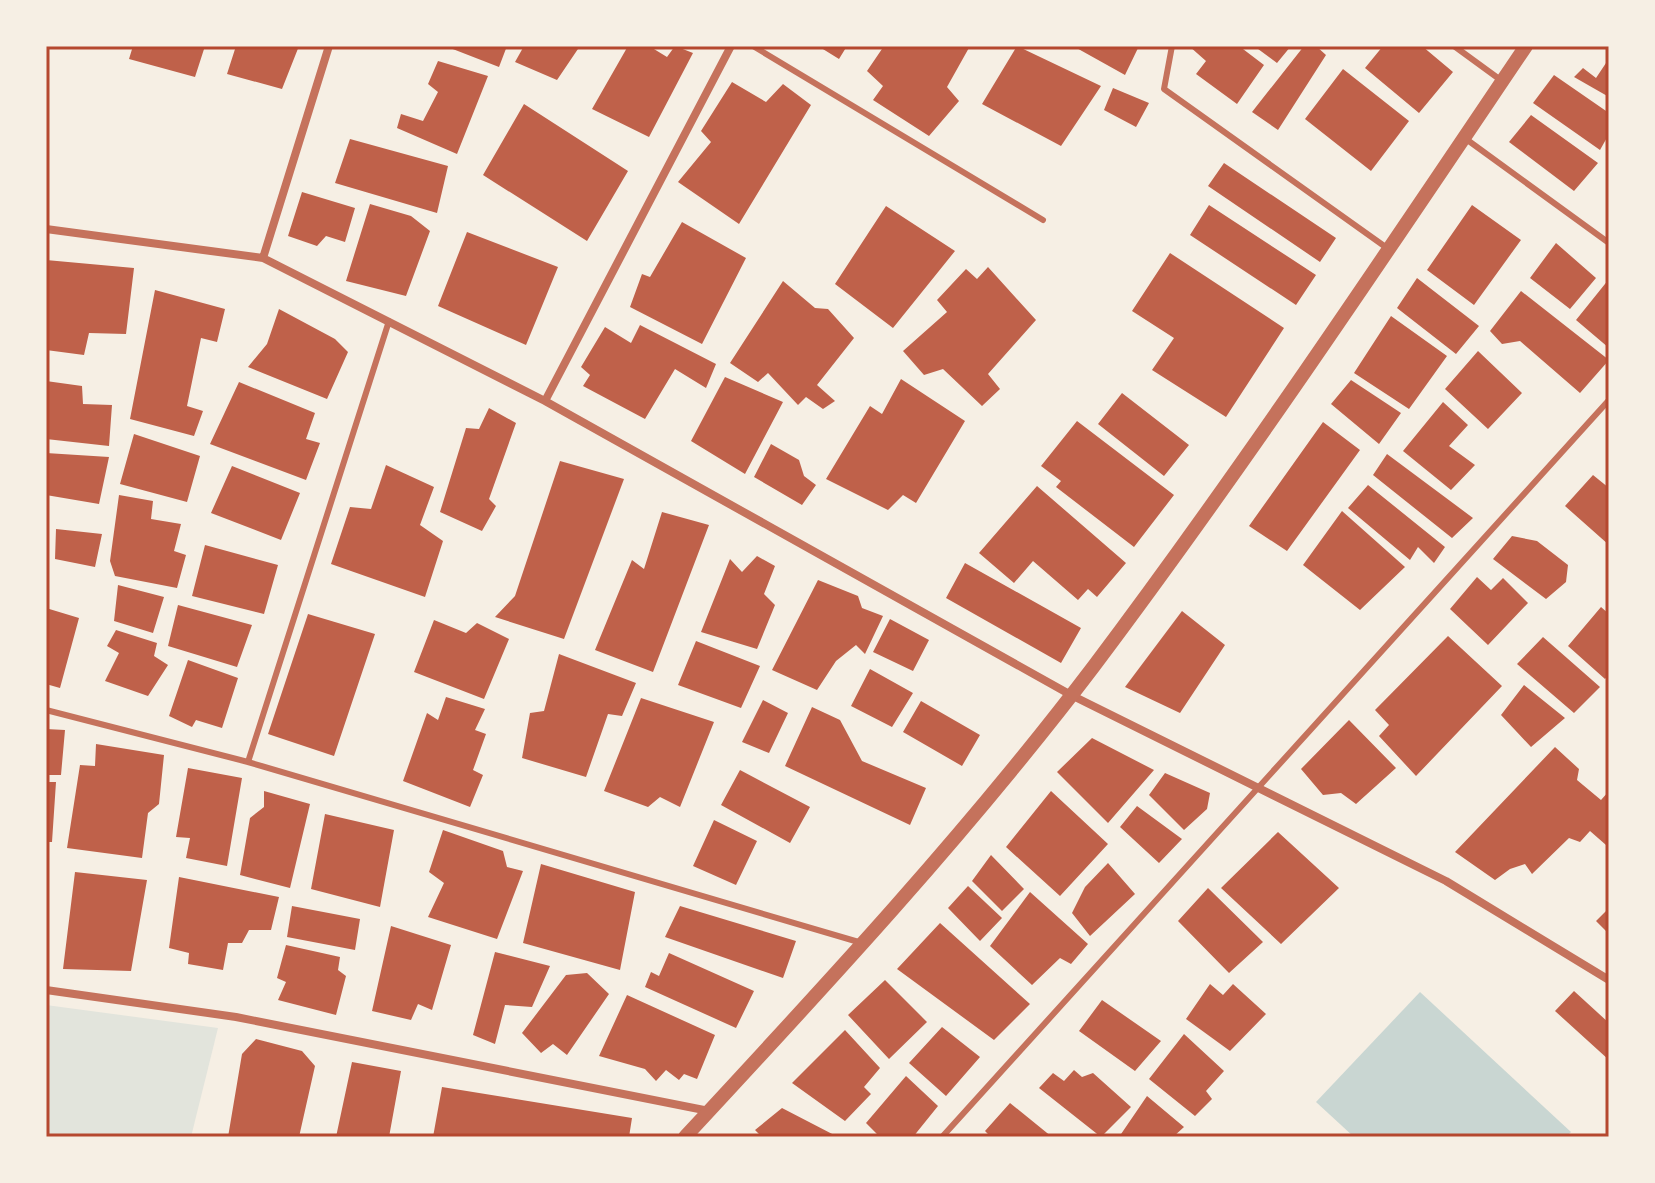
<svg xmlns="http://www.w3.org/2000/svg" width="1655" height="1183" font-family="Ubuntu,sans-serif">
	<style>
		.green { fill: #e2e4dc }
		.water { fill: #c9d6d2 }
		.building { fill: #bf614a }
		.lines { fill: none; stroke-linecap: round; stroke-linejoin: round }
		.service { stroke: #c5725c; stroke-width: 6 }
		.minor { stroke: #c5725c; stroke-width: 8 }
		.tertiary { stroke: #c5725c; stroke-width: 14 }
		.neatline { fill: none; stroke: #b5482f; stroke-width: 3 }
	</style>
	<rect width="100%" height="100%" fill="#f6efe4"/>
	<path class="green" d="M46 1005 218 1028 191 1137H46Z"/>
	<path class="water" d="M1420 992 1571 1132 1566 1137H1354L1316 1102Z"/>
	<path class="building" d="M133 46H205L195 77 129 59Z
		M236 46H299L282 89 227 74Z
		M445 46H507L499 67Z
		M524 46H580L557 80 515 62Z
		M628 46H649L667 57 675 46 693 53 649 137 592 109Z
		M818 46H847L839 59Z
		M884 46H970L947 87 959 101 929 136 873 100 883 86 867 71Z
		M1017 46 1101 86 1061 146 982 104Z
		M1073 46H1139L1125 75Z
		M1189 46H1239L1264 65 1237 104 1196 74 1206 61Z
		M1254 46H1291L1277 63Z
		M1304 46H1316L1326 55 1278 130 1252 112Z
		M1383 46H1422L1453 72 1419 113 1365 68Z
		M438 61 488 76 457 154 397 128 401 114 423 121 438 92 428 84Z
		M1606 63 1609 97 1574 77 1583 68 1596 78Z
		M1343 69 1409 121 1371 171 1305 119Z
		M1554 75 1609 113V134L1600 150 1533 103Z
		M732 82 766 102 783 84 811 105 739 224 678 182 711 142 701 131Z
		M1113 88 1149 103 1136 127 1104 110Z
		M524 104 628 171 587 241 483 175Z
		M1531 115 1598 163 1574 191 1509 142Z
		M350 139 448 166 437 213 335 183Z
		M1224 163 1336 238 1320 262 1208 186Z
		M302 192 355 208 345 242 326 236 317 246 288 236Z
		M370 204 411 216 430 231 406 296 346 281Z
		M1209 205 1316 275 1296 305 1190 235Z
		M1472 205 1521 240 1474 305 1427 270Z
		M886 206 955 251 893 328 835 284Z
		M682 222 746 258 702 344 630 307 642 274 650 277Z
		M467 232 558 267 526 345 438 306Z
		M1556 243 1596 278 1570 309 1530 278Z
		M1170 253 1284 328 1226 417 1152 370 1174 338 1132 311Z
		M46 260 134 268 126 334 89 333 84 355 46 350Z
		M988 267 1036 320 988 374 1000 389 982 406 943 369 924 375 903 351 947 312 937 300 966 269 977 279Z
		M1417 278 1479 326 1456 354 1397 308Z
		M1609 279V348L1576 320Z
		M783 281 815 308 828 309 854 338 817 385 835 401 823 409 806 397 798 405 768 373 758 382 730 363Z
		M155 290 225 309 217 342 201 338 187 406 203 411 194 436 130 419Z
		M1521 291 1609 360 1580 393 1520 341 1502 344 1490 331Z
		M279 309 335 339 348 352 327 399 248 367 267 344Z
		M1391 316 1447 356 1409 409 1354 373Z
		M640 325 716 364 706 388 675 369 645 419 583 386 590 375 581 367 605 327 631 343Z
		M1478 351 1522 393 1488 429 1445 389Z
		M725 377 783 402 745 474 691 441Z
		M901 379 965 421 916 503 903 495 888 510 826 479 870 406 882 414Z
		M1351 380 1401 413 1379 444 1331 404Z
		M46 381 82 386 83 404 112 405 109 446 46 439Z
		M239 382 315 413 306 439 320 443 306 480 210 444Z
		M1122 393 1189 445 1164 476 1098 424Z
		M1443 402 1468 425 1449 446 1475 465 1451 490 1403 451Z
		M489 408 516 423 489 499 496 506 482 531 440 512 466 428 479 429Z
		M1077 421 1174 495 1134 547 1056 487 1061 481 1041 466Z
		M1323 422 1360 450 1287 551 1249 526Z
		M134 434 200 456 187 502 120 484Z
		M771 444 799 460 804 476 816 485 802 505 754 477Z
		M46 453 109 457 99 504 46 495Z
		M1387 454 1473 518 1452 538 1373 475Z
		M560 461 624 479 564 639 495 617 515 596Z
		M386 465 434 487 420 525 443 541 425 597 331 564 350 507 371 509Z
		M232 466 300 493 281 540 211 513Z
		M1593 475 1609 488V545L1565 506Z
		M1368 485 1445 547 1434 563 1418 547 1410 560 1348 508Z
		M1037 486 1126 563 1097 597 1088 589 1078 600 1033 561 1014 583 979 553Z
		M119 495 153 501 151 519 181 524 174 551 186 555 177 588 115 576 110 561Z
		M1342 511 1405 567 1360 610 1303 565Z
		M662 512 709 525 653 672 595 650 632 560 644 569Z
		M56 529 102 534 95 567 55 559Z
		M1512 536 1537 541 1568 565 1566 582 1546 599 1493 559Z
		M205 545 278 565 264 614 192 596Z
		M757 556 775 566 764 594 775 605 757 649 701 632 730 559 742 572Z
		M965 563 1081 628 1061 663 946 598Z
		M1477 577 1491 590 1503 578 1528 603 1488 645 1450 609Z
		M818 580 858 596 862 608 883 616 865 654 856 645 836 661 817 690 772 670Z
		M118 585 164 597 153 633 114 621Z
		M178 605 252 625 237 667 168 646Z
		M1601 607 1609 614V674L1605 679 1568 646Z
		M46 608 79 618 60 688 46 684Z
		M1182 611 1225 645 1180 713 1125 687Z
		M308 614 375 634 334 756 268 734Z
		M890 619 929 640 913 671 873 652Z
		M434 620 466 633 477 623 509 639 484 699 414 672Z
		M116 630 157 643 154 656 168 665 148 696 105 681 119 653 107 646Z
		M1448 636 1502 686 1416 776 1379 736 1389 725 1375 710Z
		M1543 637 1600 687 1574 713 1517 664Z
		M696 641 760 666 741 708 678 685Z
		M559 654 636 683 622 716 608 714 586 777 522 758 530 713 544 711Z
		M188 660 238 678 222 728 196 720 192 727 169 716Z
		M870 669 913 693 892 727 851 706Z
		M1524 685 1565 718 1531 747 1501 715Z
		M446 697 485 709 475 730 486 734 473 770 483 775 470 807 403 781 427 713 438 720Z
		M641 698 714 722 680 807 660 797 648 807 604 791Z
		M763 700 788 713 769 753 742 742Z
		M921 701 980 735 962 766 903 732Z
		M812 707 840 720 862 761 926 788 910 825 785 766Z
		M1349 720 1396 768 1356 804 1341 793 1323 795 1301 769Z
		M46 729 65 730 61 775H46Z
		M1092 738 1154 770 1108 823 1057 772Z
		M96 744 164 755 159 804 148 813 142 858 67 848 80 765 95 766Z
		M1555 747 1579 769 1577 780 1601 800 1609 791V842L1606 845 1590 831 1580 842 1569 838 1532 874 1525 864 1510 869 1495 880 1455 852Z
		M188 768 242 778 227 866 186 858 190 838 176 837Z
		M740 770 810 807 790 843 721 805Z
		M1165 773 1210 793 1207 809 1184 830 1149 795Z
		M46 782H56L52 842H46Z
		M264 791 310 804 290 888 240 875 250 818 264 807Z
		M1051 791 1108 844 1060 896 1006 847Z
		M1137 806 1182 839 1159 863 1120 827Z
		M325 814 394 830 380 907 311 889Z
		M714 820 757 841 736 885 693 866Z
		M443 830 503 851 507 867 523 871 497 939 428 917 444 883 429 872Z
		M1278 832 1339 888 1281 944 1221 888Z
		M991 855 1024 889 1002 911 972 881Z
		M1108 863 1135 894 1090 936 1072 913 1085 887Z
		M541 864 635 892 620 970 523 943Z
		M75 872 147 880 131 971 63 969Z
		M179 877 279 897 271 930H249L242 943H228L223 970 188 964 189 953 169 948Z
		M968 886 1002 918 980 941 948 908Z
		M1208 888 1263 942 1229 973 1178 921Z
		M1030 892 1088 944 1071 964 1060 958 1032 985 990 946Z
		M292 906 360 919 355 950 287 937Z
		M680 906 796 941 783 978 665 937Z
		M1609 908V934L1596 921Z
		M940 923 1030 1004 994 1040 897 969Z
		M391 926 451 945 432 1010 418 1004 411 1020 372 1011Z
		M286 945 340 957 338 970 346 976 336 1015 278 1000 286 982 277 978Z
		M495 952 550 966 532 1007 505 1005 495 1044 473 1035Z
		M669 953 754 991 736 1028 645 987 651 972 659 976Z
		M587 973 609 994 567 1055 553 1044 541 1053 522 1033 566 975Z
		M885 980 927 1022 889 1059 848 1015Z
		M1210 984 1223 995 1233 984 1266 1014 1230 1051 1186 1019Z
		M1574 991 1609 1023V1060L1555 1011Z
		M627 995 715 1035 697 1079 684 1074 679 1080 666 1070 656 1081 645 1069 599 1056Z
		M1102 1000 1161 1041 1135 1071 1079 1031Z
		M942 1027 980 1057 946 1096 909 1063Z
		M845 1030 880 1068 864 1087 871 1094 845 1121 792 1083Z
		M1184 1034 1224 1071 1206 1091 1212 1099 1195 1116 1149 1079Z
		M256 1039 302 1051 315 1066 299 1137H228L242 1054Z
		M352 1062 401 1071 389 1137H336Z
		M1074 1070 1082 1077 1093 1073 1131 1107 1101 1137 1039 1088 1053 1073 1064 1081Z
		M906 1076 938 1106 913 1137H880L866 1123Z
		M442 1087 632 1118 629 1137H433Z
		M1147 1096 1184 1127 1173 1137H1119Z
		M1010 1103 1052 1137H991L985 1131Z
		M782 1108 838 1137H762L755 1130Z"/>
	<g class="lines">
		<path class="service" d="M753 46 1043 220
			M1172 46 1164 89 1387 248
			M1454 46 1502 81
			M1466 139 1609 243
			M46 710 248 762 862 943
			M248 762 389 321
			M942 1137 1609 400"/>
		<path class="minor" d="M46 229 263 258 545 401 1071 695 1446 881 1609 980
			M263 258 329 46
			M545 401 731 46
			M46 990 236 1017 709 1111"/>
		<path class="tertiary" d="M685 1137C826 985 968 832 1094 666 1245 465 1385 255 1526 46"/>
	</g>
	<rect width="1655" height="1183" fill="none" stroke="#f6efe4" stroke-width="96"/>
	<rect x="48" y="48" width="1559" height="1087" class="neatline"/>
</svg>
